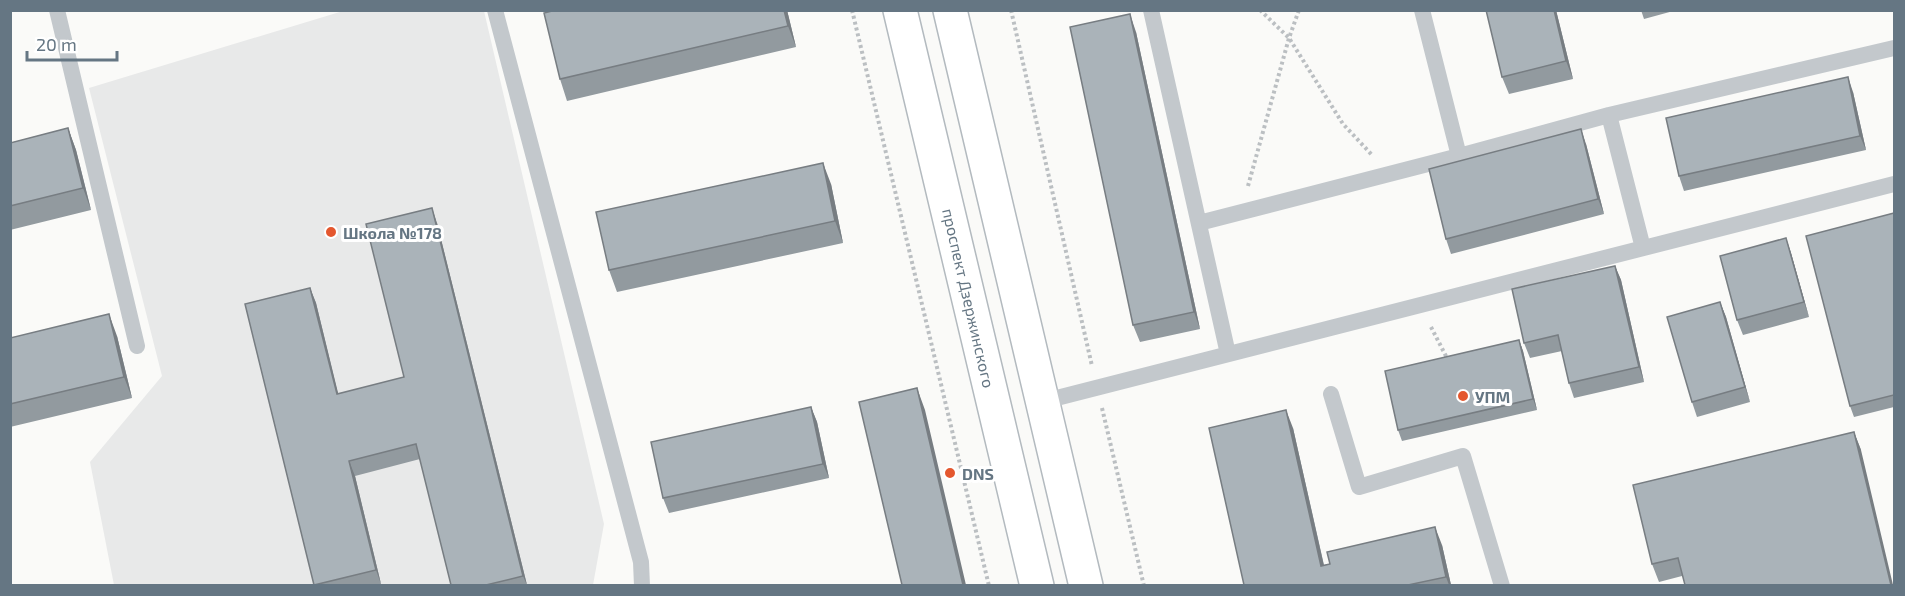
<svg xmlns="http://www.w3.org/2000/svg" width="1905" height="596" font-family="'Exo 2',sans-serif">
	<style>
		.built { fill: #e8e9e9 }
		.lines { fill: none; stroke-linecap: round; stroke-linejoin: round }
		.secondary-casing { stroke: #b3babf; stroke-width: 36 }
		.path { stroke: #bbbfc2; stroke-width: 4; stroke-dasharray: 3 3; stroke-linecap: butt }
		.lane { stroke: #c3c8cc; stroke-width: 16 }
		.secondary { stroke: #fff; stroke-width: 33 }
		.wall { fill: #929a9f }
		.shaded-wall { fill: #777d82 }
		.building { fill: #aab3b9; stroke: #777d82; stroke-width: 1.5 }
		.poi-dot { fill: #e4572e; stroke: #fff; stroke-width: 2 }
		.labels { text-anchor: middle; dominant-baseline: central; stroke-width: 6; stroke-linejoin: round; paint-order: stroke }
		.poi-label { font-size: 16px; font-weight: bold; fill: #657683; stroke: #fff; text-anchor: start }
		.street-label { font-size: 16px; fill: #657683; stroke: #fff }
	</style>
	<rect width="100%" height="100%" fill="#fafaf8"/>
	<path class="built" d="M343 11H484L604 524 593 585H114L90 462 162 376 89 88Z"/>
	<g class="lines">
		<g class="secondary-casing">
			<path id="secondary" d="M900 10 1037 586
				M950 10 1086 586"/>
		</g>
		<path class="path" d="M852 10 989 586
			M1011 10 1092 366
			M1260 10 1289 38 1343 124 1373 156
			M1248 186 1289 38 1299 10
			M1431 327 1448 360
			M1102 408 1144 586"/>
		<path class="lane" d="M57 10 137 346
			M495 10 641 562 642 586
			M1151 10 1228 354
			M1422 10 1459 156
			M1199 223 1459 156 1609 115
			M1643 248 1609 115 1894 48
			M1331 394 1359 487 1463 456 1502 586
			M1041 402 1894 184"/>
		<use href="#secondary" class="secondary"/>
	</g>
	<path class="wall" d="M787 10 796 47 567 101 560 79Z
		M1486 10H1556L1573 79 1509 94 1502 77Z
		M1641 10H1677L1644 19Z
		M1136 32 1200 329 1140 342 1133 325Z
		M1853 92 1866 150 1684 191 1679 176Z
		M68 128 76 150 91 210 10 230V143Z
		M1586 144 1604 214 1451 254 1446 239Z
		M831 184 843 243 617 292 609 270Z
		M1894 213V407L1854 417 1850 406Z
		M437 223 527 585H451L420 459 355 476 381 584 377 585H314L245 304 310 288 316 303 338 394 404 377Z
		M1786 238 1791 253 1809 317 1743 335 1737 320Z
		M1615 266 1621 280 1644 382 1574 398 1569 383 1562 351 1530 358 1524 343Z
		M1720 302 1726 317 1750 402 1697 417 1692 402Z
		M117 336 132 398 10 427V338Z
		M1519 340 1523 351 1537 410 1402 441 1398 430Z
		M811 407 817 422 829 478 669 513 663 498Z
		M1293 428 1324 565 1442 545 1451 585H1244Z
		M1854 432 1861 450 1682 576 1659 582 1652 564Z"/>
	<path class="shaded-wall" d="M784 10H787L796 47 788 26Z
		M1554 10H1556L1573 79 1566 61Z
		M1130 14 1136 32 1200 329 1194 312Z
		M1848 77 1853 92 1866 150 1860 136Z
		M68 128 76 150 91 210 83 188Z
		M1581 129 1586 144 1604 214 1598 199Z
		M823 163 831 184 843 243 835 221Z
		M432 208 437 223 527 585 523 576Z
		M1786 238 1791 253 1809 317 1804 302Z
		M1615 266 1621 280 1644 382 1639 367Z
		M310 288 316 303 342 409 337 394Z
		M1720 302 1726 317 1750 402 1745 387Z
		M109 314 117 336 132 398 124 377Z
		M1519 340 1523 351 1537 410 1533 399Z
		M917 388 925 410 966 585H963Z
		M811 407 817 422 829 478 823 464Z
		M1286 410 1293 428 1328 584 1321 566Z
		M1854 432 1861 450 1893 585H1891Z
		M349 461 355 476 381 584 376 570Z
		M1435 527 1442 545 1451 585H1449L1446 577Z"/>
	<path class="building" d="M556 10H784L788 26 560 79 544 13Z
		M1486 10H1554L1566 61 1502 77Z
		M1130 14 1194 312 1133 325 1070 27Z
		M1848 77 1860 136 1679 176 1666 118Z
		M68 128 83 188 10 206V143Z
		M1581 129 1598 199 1446 239 1429 169Z
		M823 163 835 221 609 270 596 212Z
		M432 208 523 576 486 585H451L416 444 349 461 376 570 314 585 245 304 310 288 337 394 404 377 366 224Z
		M1894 213V395L1850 406 1806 236Z
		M1786 238 1804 302 1737 320 1720 256Z
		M1615 266 1639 367 1569 383 1558 335 1524 343 1512 289Z
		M1720 302 1745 387 1692 402 1667 317Z
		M109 314 124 377 10 404V338Z
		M1519 340 1533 399 1398 430 1385 371Z
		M917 388 963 585H902L859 402Z
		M811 407 823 464 663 498 651 442Z
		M1286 410 1321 566 1330 564 1327 552 1435 527 1446 577 1408 585H1244L1209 428Z
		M1854 432 1891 585H1685L1678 558 1652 564 1633 485Z"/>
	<g class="poi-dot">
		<circle cx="331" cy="232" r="6"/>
		<circle cx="1463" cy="396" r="6"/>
		<circle cx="950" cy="473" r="6"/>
	</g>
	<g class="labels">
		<g class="poi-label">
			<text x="343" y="232">Школа №178</text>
			<text x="1475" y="396">УПМ</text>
			<text x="962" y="473">DNS</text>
		</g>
		<g class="street-label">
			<text transform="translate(969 298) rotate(77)">проспект Дзержинского</text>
		</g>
	</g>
	<rect width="1905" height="596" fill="none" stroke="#657683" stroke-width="24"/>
	<path d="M27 51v9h90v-9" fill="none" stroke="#657683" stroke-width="3"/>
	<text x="36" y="51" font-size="18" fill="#657683" stroke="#ffffff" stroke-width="4.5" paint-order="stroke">20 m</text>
</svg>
